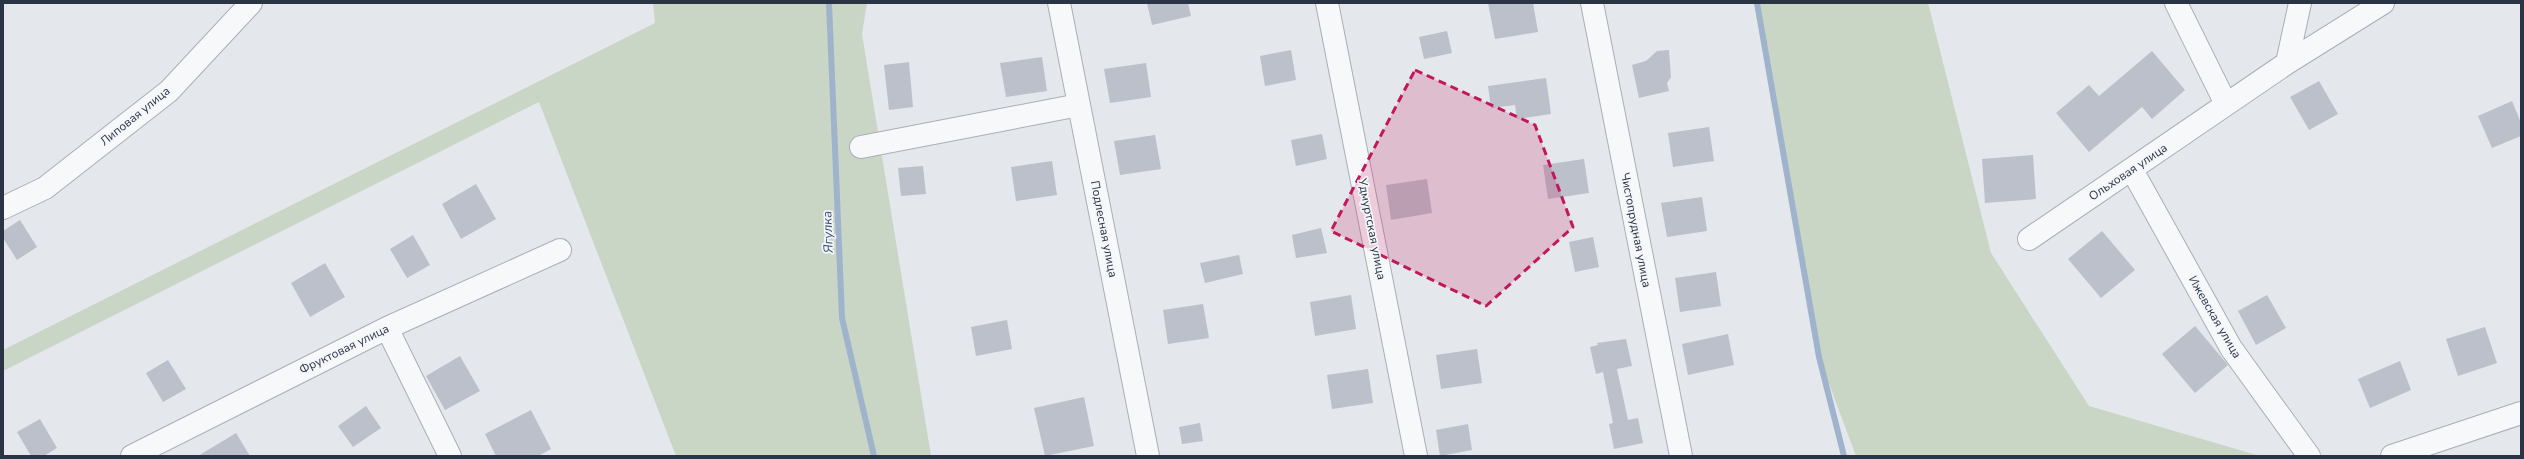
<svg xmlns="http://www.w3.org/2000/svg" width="2524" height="459" font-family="'Nunito Sans',sans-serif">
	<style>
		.green { fill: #c9d6c5 }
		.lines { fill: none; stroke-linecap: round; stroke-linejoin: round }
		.stream { stroke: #9fb4cc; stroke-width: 6 }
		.building { fill: #bbc0ca }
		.minor-casing { stroke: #a9aeb7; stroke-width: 24 }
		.minor { stroke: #f7f8fa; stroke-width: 22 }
		.marked { fill: #c2185b; fill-opacity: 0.2; stroke: #c2185b; stroke-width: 3; stroke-dasharray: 8 5; stroke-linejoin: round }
		.labels { text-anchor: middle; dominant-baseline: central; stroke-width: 3.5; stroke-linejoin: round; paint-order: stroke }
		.street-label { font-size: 12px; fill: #2b3445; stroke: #f4f6f9 }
		.water-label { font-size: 13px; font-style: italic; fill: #34527a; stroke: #f4f6f9 }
	</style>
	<rect width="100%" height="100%" fill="#e4e7ec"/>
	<path class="green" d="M653 3H867L862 34 931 456H676L539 102 3 371V350L655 23Z
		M1757 3H1928L1991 253 2089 406 2260 456H1856L1819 357Z"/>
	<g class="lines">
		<path class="stream" d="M829 3 842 318 874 456
			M1757 3 1819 357 1844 456"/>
	</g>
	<path class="building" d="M1147 3H1188L1191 16 1152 25Z
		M1488 3H1533L1538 32 1495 39Z
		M1447 31 1452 53 1424 59 1419 37Z
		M1291 50 1296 80 1265 86 1260 56Z
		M1669 50 1671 77 1667 83 1669 91 1639 98 1632 65 1646 61 1657 51Z
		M2152 51 2185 90 2152 119 2142 107 2089 152 2056 113 2089 85 2099 96Z
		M1042 57 1047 91 1006 97 1000 63Z
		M909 62 913 107 889 110 884 65Z
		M1146 63 1151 97 1110 103 1104 69Z
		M1546 78 1551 114 1517 119 1515 105 1491 108 1488 86Z
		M2319 81 2338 114 2309 130 2290 97Z
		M2512 101 2521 123V136L2492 148 2478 116Z
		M1709 127 1714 161 1673 167 1668 133Z
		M1322 134 1327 159 1296 166 1291 140Z
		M1155 135 1161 169 1120 175 1114 141Z
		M2033 155 2036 199 1985 203 1982 159Z
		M1584 159 1589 193 1548 199 1543 165Z
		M1052 161 1057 195 1016 201 1011 167Z
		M923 166 926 194 901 196 898 168Z
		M1427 179 1432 213 1391 220 1386 185Z
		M476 184 496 219 461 239 442 204Z
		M1702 197 1707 231 1667 237 1661 203Z
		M20 220 37 247 17 260 3 238V231Z
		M1321 228 1327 253 1296 258 1292 235Z
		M2102 231 2135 270 2101 298 2068 259Z
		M413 235 430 265 407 278 390 249Z
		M1593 237 1599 267 1575 272 1569 242Z
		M1239 255 1243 274 1205 283 1200 263Z
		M325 263 345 297 310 317 291 283Z
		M1716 272 1721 306 1680 312 1675 278Z
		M1351 295 1356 329 1315 336 1310 302Z
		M2267 295 2286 328 2256 345 2238 311Z
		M1203 304 1209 338 1168 344 1163 310Z
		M1007 320 1012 349 976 356 971 327Z
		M2195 326 2228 365 2195 393 2162 354Z
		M2485 327 2497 363 2458 376 2446 339Z
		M1728 334 1734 365 1688 375 1682 344Z
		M1626 339 1632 366 1617 369 1628 420 1638 418 1643 443 1614 449 1609 424 1613 423 1603 372 1596 374 1590 347 1598 345 1597 343Z
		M1477 349 1482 383 1441 389 1436 355Z
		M460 356 480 391 445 410 426 376Z
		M168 360 186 389 163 402 146 373Z
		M2400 361 2411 390 2370 408 2358 379Z
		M1368 369 1373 403 1332 409 1327 375Z
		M1084 397 1094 446 1045 456 1034 408Z
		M366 406 381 428 353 447 338 426Z
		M531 410 551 449 538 456H496L485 434Z
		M40 419 57 448 44 456H31L17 432Z
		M1200 423 1203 441 1182 444 1179 427Z
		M1468 424 1472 450 1440 456 1436 430Z
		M236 433 250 456H198Z"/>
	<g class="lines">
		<g class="minor-casing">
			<path id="minor" d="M1059 3 1148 456
				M1327 3 1416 456
				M1592 3 1681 456
				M2176 3 2226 104
				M2287 63 2383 3
				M861 147 1079 105
				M2132 170 2231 348 2309 456
				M3 208 45 188 169 91 251 3
				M2029 239 2287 63 2300 3
				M387 328 450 456
				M132 456 387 328 560 250
				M2392 456 2521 413"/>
		</g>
		<use href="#minor" class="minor"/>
	</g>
	<path class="marked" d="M1415 70 1535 125 1573 227 1486 306 1331 231Z"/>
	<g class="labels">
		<g class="street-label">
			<text transform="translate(135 116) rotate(-39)">Липовая улица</text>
			<text transform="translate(2128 172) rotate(-34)">Ольховая улица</text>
			<text transform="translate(1104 229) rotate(79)">Подлесная улица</text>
			<text transform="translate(1372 229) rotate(79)">Удмуртская улица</text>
			<text transform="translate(1636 230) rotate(79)">Чистопрудная улица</text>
			<text transform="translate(2215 317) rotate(60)">Ижевская улица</text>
			<text transform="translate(344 349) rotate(-26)">Фруктовая улица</text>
		</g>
		<g class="water-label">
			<text transform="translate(828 232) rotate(-92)">Ягулка</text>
		</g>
	</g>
	<rect width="2524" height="459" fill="none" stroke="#2b3445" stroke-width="8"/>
</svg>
